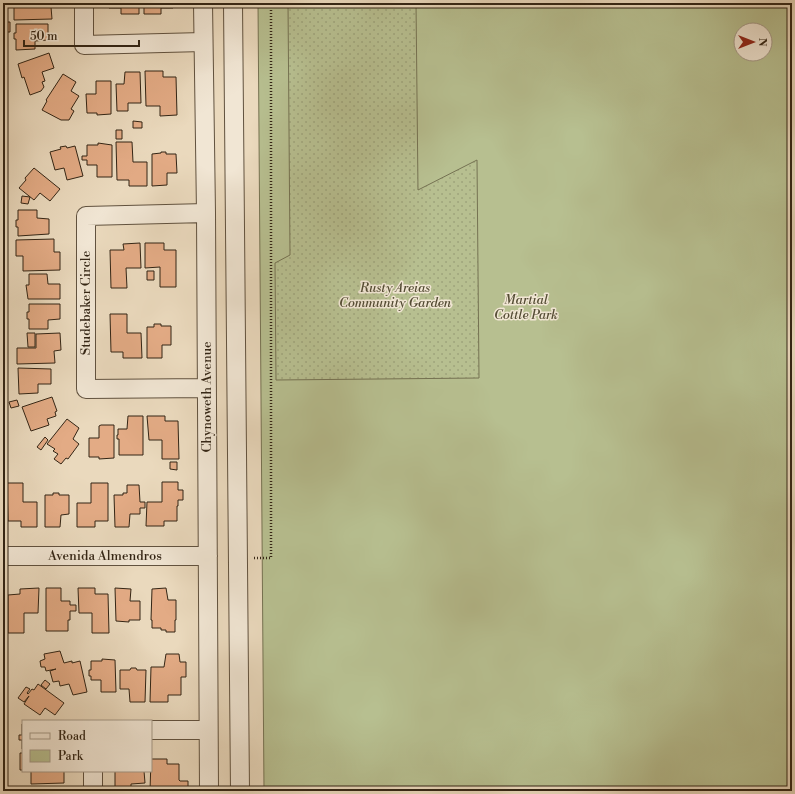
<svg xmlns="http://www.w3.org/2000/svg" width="795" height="794" font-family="'Libre Bodoni',serif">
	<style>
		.green { fill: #b7bf90; stroke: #757252; fill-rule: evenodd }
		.garden { fill: url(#garden-dots); stroke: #757252 }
		.building { fill: #e3ab85; stroke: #332515 }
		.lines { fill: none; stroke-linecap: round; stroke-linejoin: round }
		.street-casing { stroke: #61523f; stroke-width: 20 }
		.path { stroke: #332515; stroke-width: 2.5; stroke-dasharray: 1 2; stroke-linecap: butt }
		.street { stroke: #f1e6d4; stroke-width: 18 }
		.labels { text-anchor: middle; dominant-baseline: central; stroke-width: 3; stroke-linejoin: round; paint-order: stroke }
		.park-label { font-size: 13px; font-style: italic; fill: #544c34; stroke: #f1e6d4 }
		.street-label { font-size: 13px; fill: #332515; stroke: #f1e6d4 }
	</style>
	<defs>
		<pattern id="garden-dots" width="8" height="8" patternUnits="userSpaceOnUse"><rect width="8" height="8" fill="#b7bf90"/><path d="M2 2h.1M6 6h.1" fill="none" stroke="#9ea47b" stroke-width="1.8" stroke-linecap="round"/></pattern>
	</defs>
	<rect width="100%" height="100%" fill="#ead9bd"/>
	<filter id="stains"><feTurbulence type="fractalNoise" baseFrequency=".005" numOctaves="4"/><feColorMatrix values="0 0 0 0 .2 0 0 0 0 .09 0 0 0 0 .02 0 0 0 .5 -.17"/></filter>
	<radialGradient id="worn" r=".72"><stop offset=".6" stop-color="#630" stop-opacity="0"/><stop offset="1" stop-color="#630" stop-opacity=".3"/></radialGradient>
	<path class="green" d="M258 3H792V791H264ZM741 30H765V54H741Z"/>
	<path class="garden" d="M288 3H416L418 190 477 160 479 378 276 380 275 263 290 255Z"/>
	<path class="building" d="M24 3H58V7H51L52 19 14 20V4Z
		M109 3H139V14H121V8H109Z
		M144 3H173V8H161V14H144Z
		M3 22H10V32H3Z
		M16 24H48V40L35 41V49L16 50V39H14V33H16Z
		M49 53 54 68 42 72 45 81 42 82 44 87 41 91 30 95 24 77 22 78 18 64Z
		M145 71H163V77H176L177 115 160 116V106H146Z
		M125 72H140L141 103H128V111H117L116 84H124Z
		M63 74 76 82 71 91 79 96 71 109 74 111 69 120H61L42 110 47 101 46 100Z
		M96 81H111V114L97 115V113H87L86 94H96Z
		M133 121 142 122V128H133Z
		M116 130H122V139H116Z
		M116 142H132L133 162H147V186H129V180H117Z
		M98 143 112 145V177H97V165H87V160H82V156H87V145H98Z
		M66 146 67 148 75 146 83 176 67 180 64 168 55 170 50 152 61 149 60 147Z
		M161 152H166V154H176L177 173H167V185L152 186V154L161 153Z
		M34 168 60 189 50 201 40 193 34 200 19 188 26 180 25 178Z
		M22 196 30 197 28 204 21 203Z
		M18 210H37V218L49 219V234L18 236V227H16V220H18Z
		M54 239V252H60V270L23 271V256H16V240Z
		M140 243 141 268H126L127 288H111L110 250H124L123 244Z
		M145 243H164V250H176V287H160V267L145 268Z
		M147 271H154V280H147Z
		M29 274H47L48 284H60V299H28L26 285H29Z
		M29 304H60V319L48 320V329H29V319H27V312H29Z
		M110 314H127V333H141L142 358H123V352H111Z
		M154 324H161V326H171V345H162V358H147V327H154Z
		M27 333H35V347H28Z
		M60 333 61 350 54 351 55 363 17 364V348H36V334Z
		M18 368 51 369V384H38V393L19 394Z
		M52 397 57 411 55 412 56 416 47 419 49 425 31 431 22 407Z
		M17 400 19 406 11 408 9 402Z
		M128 416H143V455H119V439H117V435H118V429H127Z
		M147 416H165V421H178L179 459H162V440H149Z
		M67 419 79 428 73 439 79 444 68 459 66 458 61 464 54 459 58 454 53 451 55 449 47 444Z
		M101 425H114V458L99 459V457H89V438H99V426Z
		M45 437 48 440 41 450 37 447Z
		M170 462H177V470L170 469Z
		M162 482H178V490H183V500H178V506H177V521H164V526H146L147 502H162Z
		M7 483H23V502H37V527H21V521H8Z
		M91 483H108V521H95V527H77V503H91Z
		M127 485H139L140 502H145V508H140V514H130L129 527H115L114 495H123V493H127Z
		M53 493H59V495H69V514L61 515 60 527H45V495H53Z
		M39 588 38 613H24V633H8V595L20 594V589Z
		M46 588H61V601H70V605H76V611H70V620H68V631H46Z
		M78 588H95V594H108L109 633H92V613H79Z
		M115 588 131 589 130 601H140V620H129V622L116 621Z
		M166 588 168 600H176V620H175V632H166V630H161V628H152V620H151L152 589Z
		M60 651 64 663 72 661V663L80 661 87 692 73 695 69 684 60 686 59 681 53 682 50 671 56 669 46 671 45 667H41L40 661 45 659 44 654Z
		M166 654H179L180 662H186V677H181V695H168V702H150L151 667H164Z
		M102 659 115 660 116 692H101V680H91V676H89V670H91V661H102Z
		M131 668H136L137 670H146L145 702H130L129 689H120V670H130Z
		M45 680 50 684 46 689 41 685Z
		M38 684 64 703 55 715 45 708 40 715 24 704 29 696 24 702 18 698 26 687 30 689 27 693 28 694 32 689 34 690Z
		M22 724H23V749H22V740H19V735H22Z
		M20 753H23V770H20Z
		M151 759H167V764H179V780L180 781H188V791H150Z
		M31 771H64V783L31 784Z
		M115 771H144L145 783 131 784V791H115Z
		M52 788V791H25L33 790V789Z"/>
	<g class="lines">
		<g class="street-casing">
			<path id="street" d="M84 3V45L203 42
				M203 3 206 213 209 791
				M233 3 240 791
				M206 213 86 216V389L207 388
				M3 556H208
				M151 730H208
				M93 771V791"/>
		</g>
		<path class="path" d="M254 558H271V3"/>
		<use href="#street" class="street"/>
	</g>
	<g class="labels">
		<g class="park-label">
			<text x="395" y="288">Rusty Areias<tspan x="395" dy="15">Community Garden</tspan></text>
			<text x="526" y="300">Martial<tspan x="526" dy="15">Cottle Park</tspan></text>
		</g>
		<g class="street-label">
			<text transform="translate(86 303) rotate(-90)">Studebaker Circle</text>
			<text transform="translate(207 397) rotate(-90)">Chynoweth Avenue</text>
			<text x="105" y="556">Avenida Almendros</text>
		</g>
	</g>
	<rect width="795" height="794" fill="none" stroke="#ead9bd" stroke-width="16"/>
	<rect x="4" y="4" width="787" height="786" fill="none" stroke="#332515" stroke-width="2"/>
	<rect x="8" y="8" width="779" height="778" fill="none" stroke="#332515"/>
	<rect x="22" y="720" width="130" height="52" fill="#f1e6d4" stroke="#a59988"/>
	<rect x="30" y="733" width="20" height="6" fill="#f1e6d4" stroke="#a59988"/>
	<text x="58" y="740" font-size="12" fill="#332515">Road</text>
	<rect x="30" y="750" width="20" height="12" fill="#b7bf90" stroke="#a59988"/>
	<text x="58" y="760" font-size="12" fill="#332515">Park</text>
	<g transform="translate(753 42) rotate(90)"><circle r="19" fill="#f1e6d4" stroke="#a59988"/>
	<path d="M0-3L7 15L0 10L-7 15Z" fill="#8f2418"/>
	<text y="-6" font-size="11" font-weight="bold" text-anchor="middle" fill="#332515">N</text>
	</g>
	<path d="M24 40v6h115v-6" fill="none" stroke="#332515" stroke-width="2"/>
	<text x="30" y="40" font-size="12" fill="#332515" stroke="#f1e6d4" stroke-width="3" paint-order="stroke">50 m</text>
	<rect width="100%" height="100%" filter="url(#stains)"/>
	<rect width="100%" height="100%" fill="url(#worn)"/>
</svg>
